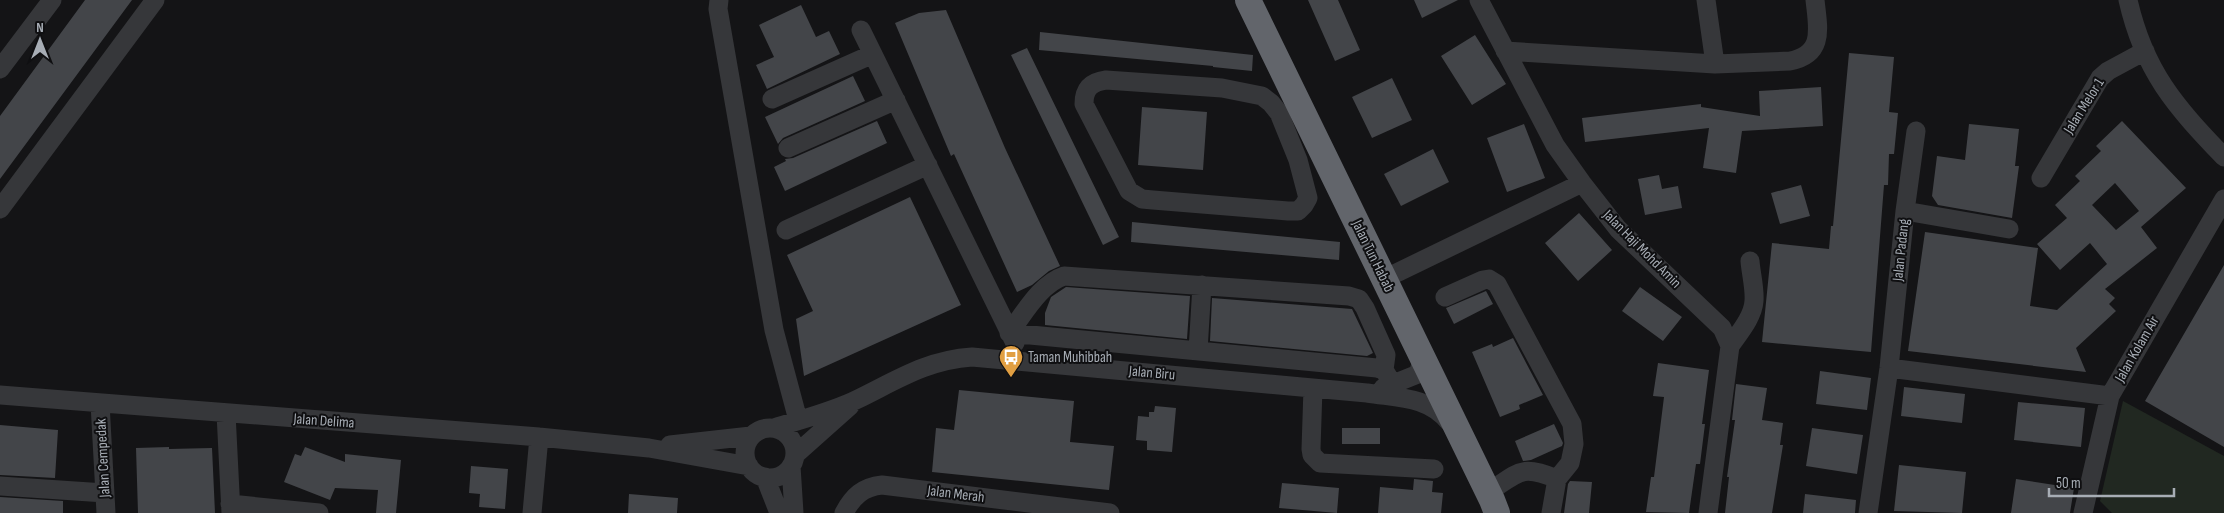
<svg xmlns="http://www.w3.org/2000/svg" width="2224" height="513" font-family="'Sofia Sans Condensed',sans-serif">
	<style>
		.green { fill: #212821 }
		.building { fill: #434549; fill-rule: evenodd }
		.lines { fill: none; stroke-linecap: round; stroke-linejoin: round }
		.minor { stroke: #36373a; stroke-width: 19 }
		.highway { stroke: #62656b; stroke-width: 26 }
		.labels { text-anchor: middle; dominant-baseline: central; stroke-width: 4; stroke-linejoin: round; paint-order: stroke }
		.street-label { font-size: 15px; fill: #a7adb5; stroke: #0f0f11 }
		.poi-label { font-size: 15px; fill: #a7adb5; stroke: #0f0f11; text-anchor: start }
	</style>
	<rect width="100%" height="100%" fill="#141416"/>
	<path class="green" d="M2123 401 2224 456V513H2112L2100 501Z"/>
	<path class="building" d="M85 0H132L0 179V116Z
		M1308 0H1338L1360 50 1335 61Z
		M1414 0H1458L1422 18Z
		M801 5 816 37 829 31 840 54 767 89 756 65 774 57 759 25Z
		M946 10 1005 148 1060 266 1049 271 1032 285 1017 292 954 154 951 156 895 23 919 13Z
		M1040 32 1253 55 1252 71 1213 67V66L1039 50Z
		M1475 35 1506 84 1472 105 1441 56Z
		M1027 48 1119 237 1103 245 1011 55Z
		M1849 53 1894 57 1889 112 1898 113 1894 154H1889L1888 185H1884L1871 352 1762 342 1772 243 1829 249 1831 226H1833Z
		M853 76 865 101 783 138 778 144 765 117Z
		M1392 78 1412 120 1372 138 1352 97Z
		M1821 87 1823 126 1742 131 1736 173 1703 168 1709 128 1585 142 1582 118 1701 104V107L1760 116 1759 91Z
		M1142 107 1207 112 1203 170 1138 165Z
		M877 121 887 143 785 191 774 167 786 161 785 159 793 158Z
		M2122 121 2186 188 2141 227 2157 248 2105 289 2115 298 2109 304 2116 311 2076 348 2086 372 1908 351 1925 232 2038 248 2030 306 2057 310 2107 264 2090 243 2060 270 2037 244 2067 218 2055 205 2080 181 2075 176 2101 151 2096 146ZM2115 183 2139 211 2116 230 2092 205Z
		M1524 124 1545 178 1507 192 1487 138Z
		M1969 124 2019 129 2015 166H2019L2012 218 1938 205 1932 196 1937 156 1965 160Z
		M1433 149 1449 182 1401 206 1384 174Z
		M1659 175 1662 189 1678 186 1682 208 1645 215 1638 179Z
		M1801 185 1810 216 1780 224 1771 193Z
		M910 197 961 305 804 376 796 319 813 311 787 255Z
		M1579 213 1612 250 1578 281 1545 243Z
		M1132 222 1340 242 1339 260 1131 242Z
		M2224 265V447L2145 401Z
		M1066 287 1190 296 1187 339 1045 325V313L1051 297Z
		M1640 287 1682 317 1663 341 1622 311Z
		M1486 291 1493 304 1454 324 1446 308Z
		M1212 298 1352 309 1373 353 1367 356 1210 341Z
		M1513 338 1543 395 1519 405 1520 409 1500 417 1472 352 1492 344 1493 347Z
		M1658 363 1709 370 1702 424H1705L1700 464H1696L1689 513 1646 512 1651 477H1654L1664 397 1653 396Z
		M1820 371 1871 378 1867 410 1816 404Z
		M1736 384 1767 388 1762 420 1783 423 1780 445H1783L1772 513H1725L1729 477H1727L1735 420H1732Z
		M1904 387 1965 394 1962 423 1901 416Z
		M959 390 1074 401 1070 442 1114 446 1109 490 932 472 936 428 954 430Z
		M2018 402 2085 408 2081 447 2014 440Z
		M1155 406 1176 408 1172 452 1147 450V441L1136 440 1138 416 1149 417V412H1154Z
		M1554 424 1563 443 1562 446 1531 460 1523 461 1515 441Z
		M0 425 58 430 55 478 0 475Z
		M1342 428H1380V444H1342Z
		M1812 428 1863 435 1857 474 1806 466Z
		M169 447V449L212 448 215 513H138L136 448Z
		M305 447 345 462V454L401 460 396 513H376L378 490 335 488 330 500 284 482 295 454 301 456Z
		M1899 465 1966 472 1962 513 1894 511Z
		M471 466 508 469 505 509 479 507 480 494 469 493Z
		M1414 479 1433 481 1432 492 1443 493 1441 513H1378L1380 487 1413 490Z
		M2016 479 2074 488 2070 513H2011Z
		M1570 481 1592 482 1589 513H1564L1568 484Z
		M1282 483 1339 488 1337 513 1279 508Z
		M629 494 678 498 677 513H628Z
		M1805 494 1856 500 1855 513H1803Z
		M0 497 63 501V513H0Z"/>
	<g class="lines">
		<path class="minor" d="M719 0 718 9 774 330 798 420
			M1479 0 1555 145 1582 183 1618 229 1722 328 1730 346 1708 513
			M1706 0 1715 64
			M2128 0C2144 71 2175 106 2224 157
			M861 30 1015 343
			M1505 51 1715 64 1790 61C1825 54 1818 28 1815 0
			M0 69 52 0
			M1106 80 1222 88 1262 96 1271 103 1279 113 1298 160 1308 198 1304 205 1298 211H1288L1153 200 1142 199 1129 191 1084 104C1084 89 1091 82 1106 80Z
			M772 99 873 54
			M788 148 896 100
			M2041 178 2100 78 2108 71 2145 51
			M0 209 155 0
			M1905 211 2009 229
			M786 230 928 165
			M1384 279 1582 183
			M1445 297 1483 280 1489 279 1497 284 1572 424 1574 444 1570 463 1557 479 1551 513
			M1009 333C1024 314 1040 284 1064 276L1349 296 1359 299 1365 308 1386 355 1384 370
			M1009 333 1377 368 1384 370 1393 385
			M1730 346C1739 333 1753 317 1754 301 1755 288 1751 274 1750 261
			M1198 351 1202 285
			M1889 368 2110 396
			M1313 388 1311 449 1312 455 1320 463 1434 469
			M1383 388 1418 374 1423 358
			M0 395 539 437 649 448 749 466
			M100 403 106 513
			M226 413 231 513
			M774 428C802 419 832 412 858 399 897 380 927 360 972 357L1367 393C1398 398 1428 396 1449 422
			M745 453a25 25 0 1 1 50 0a25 25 0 1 1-50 0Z
			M670 445 751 436
			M795 455 850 406
			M791 466 794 513
			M765 477 779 513
			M0 486 105 493
			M1489 492C1519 472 1521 464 1557 479
			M230 504 319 513
			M532 513 539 437
			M844 513C853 496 863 487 882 485L1110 513
			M1868 513 1889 368 1905 211 1916 131
			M2083 513 2110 396 2224 199"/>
		<path class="highway" d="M1248 0 1492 500 1497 513"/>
	</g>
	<defs>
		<g id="bus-pin" transform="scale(1.25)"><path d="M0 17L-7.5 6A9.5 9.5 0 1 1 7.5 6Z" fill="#e19f42" stroke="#0f0f11"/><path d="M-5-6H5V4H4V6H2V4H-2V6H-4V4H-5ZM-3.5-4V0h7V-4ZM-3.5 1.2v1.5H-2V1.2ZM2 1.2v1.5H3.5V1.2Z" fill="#fff"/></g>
	</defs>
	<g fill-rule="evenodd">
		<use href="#bus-pin" x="1011" y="357"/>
	</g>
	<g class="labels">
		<g class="street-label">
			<text transform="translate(2084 106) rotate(-58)">Jalan Melor 1</text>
			<text transform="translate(1642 249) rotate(45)">Jalan Haji Mohd Amin</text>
			<text transform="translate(1901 250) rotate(-84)">Jalan Padang</text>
			<text transform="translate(1373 256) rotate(64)">Jalan Tun Habab</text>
			<text transform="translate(2137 349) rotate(-60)">Jalan Kolam Air</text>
			<text transform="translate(1152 373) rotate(5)">Jalan Biru</text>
			<text transform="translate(324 421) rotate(4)">Jalan Delima</text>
			<text transform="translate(103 458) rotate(-93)">Jalan Cempedak</text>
			<text transform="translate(956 494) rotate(7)">Jalan Merah</text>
		</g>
		<g class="poi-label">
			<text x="1028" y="357">Taman Muhibbah</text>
		</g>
	</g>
	<g transform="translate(40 40)" stroke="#0f0f11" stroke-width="4" paint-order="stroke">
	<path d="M0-4L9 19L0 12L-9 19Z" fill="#a7adb5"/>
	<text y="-8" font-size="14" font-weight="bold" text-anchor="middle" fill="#a7adb5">N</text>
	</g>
	<path d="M2049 488v8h125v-8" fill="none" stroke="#a7adb5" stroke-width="2.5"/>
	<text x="2056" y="488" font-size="15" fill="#a7adb5" stroke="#0f0f11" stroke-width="4" paint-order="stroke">50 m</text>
</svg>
